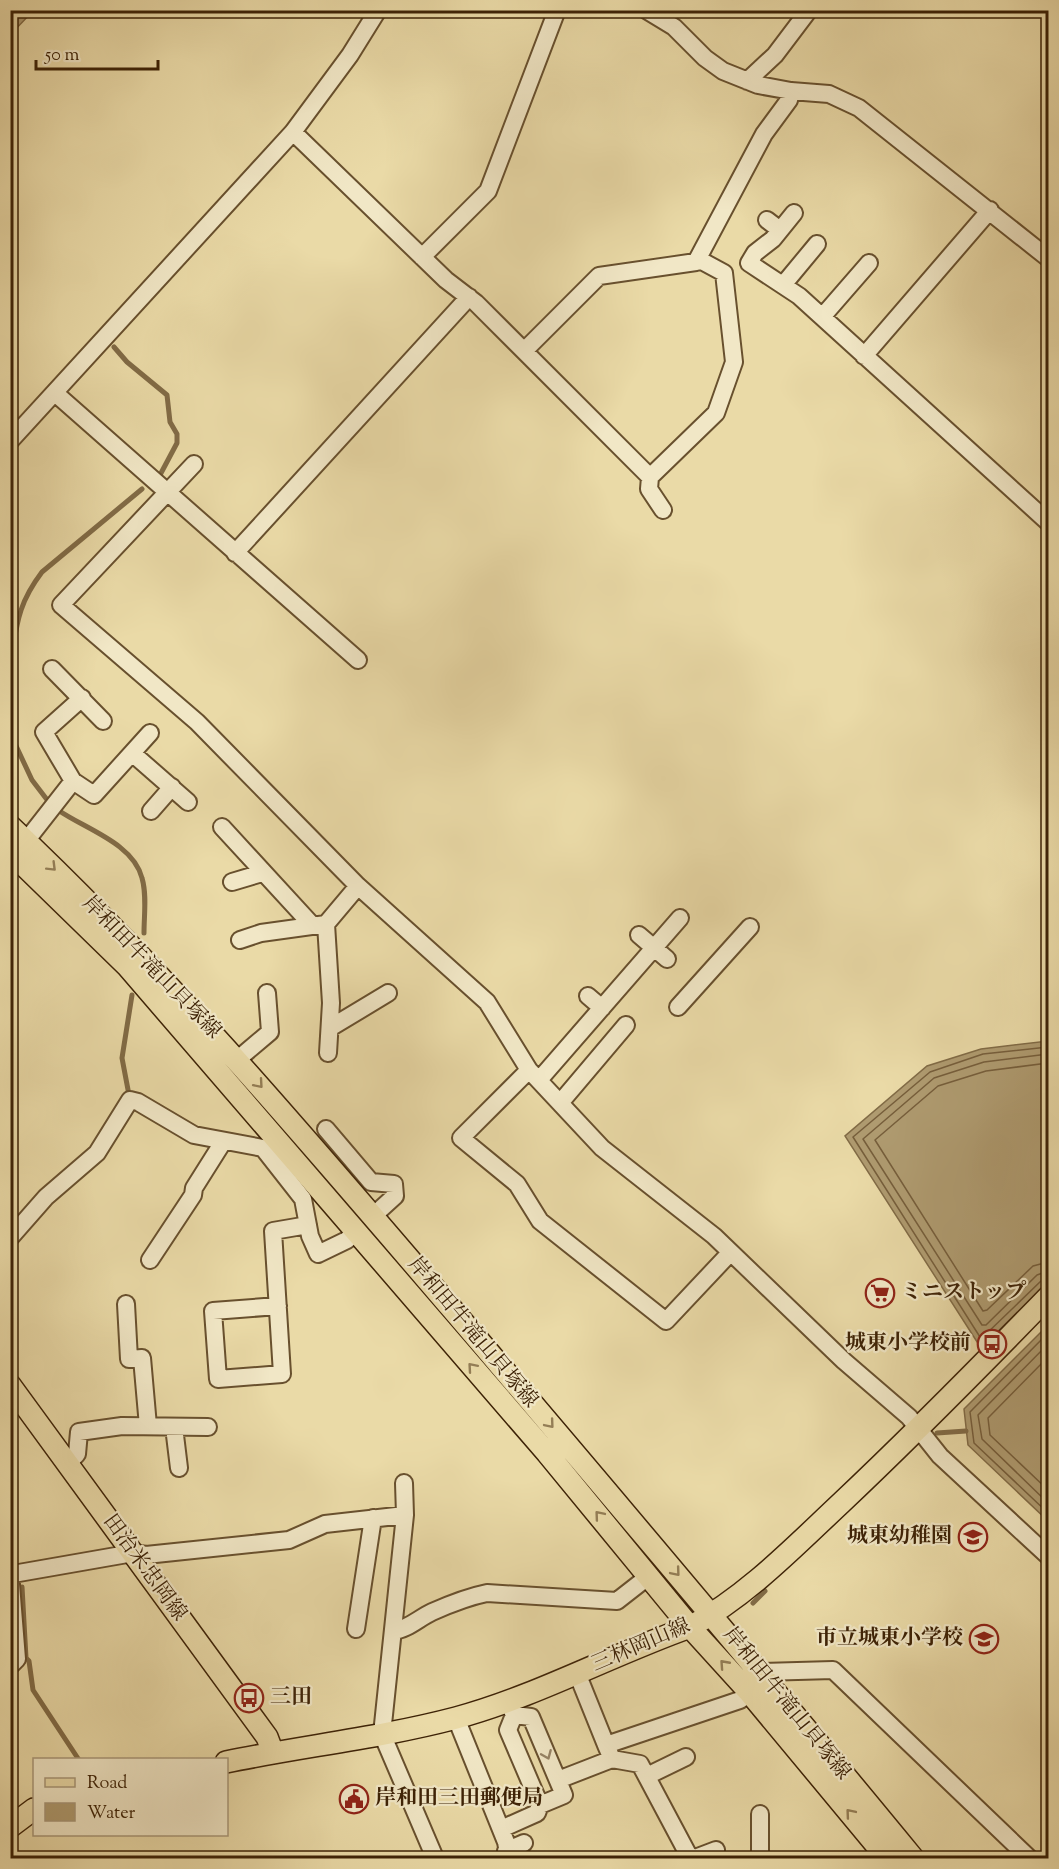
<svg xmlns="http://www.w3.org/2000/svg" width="1059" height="1869" font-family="'Sorts Mill Goudy','Noto Serif JP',serif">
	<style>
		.water { fill: #af9b70; stroke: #816b46; stroke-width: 1.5 }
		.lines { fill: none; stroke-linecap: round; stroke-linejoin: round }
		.shore { stroke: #765e3b; stroke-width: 1.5 }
		.stream { stroke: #816b46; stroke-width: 5 }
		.minor-casing { stroke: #68502e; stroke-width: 20 }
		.major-casing { stroke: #3d2206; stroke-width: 24 }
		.minor { stroke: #f1e7c6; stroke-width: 16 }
		.major { stroke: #eadaa7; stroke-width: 21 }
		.oneway { stroke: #947e56 }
		.oneway2 { stroke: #978466 }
		.labels { text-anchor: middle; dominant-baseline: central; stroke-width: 4.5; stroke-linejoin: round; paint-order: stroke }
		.street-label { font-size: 21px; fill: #3d2206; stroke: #f1e7c6 }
		.poi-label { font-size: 21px; font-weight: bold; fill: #3d2206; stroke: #f1e7c6; text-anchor: start }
	</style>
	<rect width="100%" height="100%" fill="#eadaa7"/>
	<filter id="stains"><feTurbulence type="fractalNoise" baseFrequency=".00333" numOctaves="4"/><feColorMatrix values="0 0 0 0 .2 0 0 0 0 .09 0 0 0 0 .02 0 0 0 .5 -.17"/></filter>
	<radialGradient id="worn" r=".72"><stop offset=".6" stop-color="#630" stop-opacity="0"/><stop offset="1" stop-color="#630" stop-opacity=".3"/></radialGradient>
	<path class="water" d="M11 10 33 11 11 34 10 11Z
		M1048 1041V1282L981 1348 845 1136 927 1066 981 1049Z
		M1048 1325V1521L968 1445 964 1409Z"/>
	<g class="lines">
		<path class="shore" d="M1048 1047 983 1054 930 1072 853 1137 980 1337 984 1336 1042 1280 1048 1279
			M1048 1054 984 1062 934 1078 863 1139 982 1325H986L1037 1275 1048 1271
			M1048 1063 986 1071 938 1086 875 1140 983 1311 987 1310 1033 1266 1048 1262
			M1048 1333 970 1412 974 1443 1048 1513
			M1048 1344 978 1415 982 1439 1048 1503
			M1048 1357 988 1418 990 1435 1048 1490"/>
		<path class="stream" d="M114 347 127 362 167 395 170 422 177 434V443L160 475
			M10 616 16 624
			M10 665C17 625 17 605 42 572L142 489
			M10 733 32 780 48 801
			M58 810C85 829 133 843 142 878 147 895 144 915 144 933
			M129 1095 122 1058 132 995
			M937 1433 966 1431
			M22 1587 26 1658 29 1661 33 1690 79 1760
			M753 1603 765 1591"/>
		<g class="minor-casing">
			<path id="minor" d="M646 10 674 27 705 58 723 71 758 85 791 91 829 94 859 108 1048 258
				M747 81 775 55 809 10
				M293 132 446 280 476 303 650 477
				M794 213 773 239 755 253 749 263 799 296 1048 522
				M767 220 780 230
				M422 257 488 191 557 10
				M783 285 817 244
				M822 317 869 263
				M525 350 599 276 696 262 764 134 789 100 791 91
				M864 356 990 210
				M55 393 358 660
				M10 441 293 132 350 55 378 10
				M194 464 61 605 197 722 358 886 487 1002 529 1070 602 1148 714 1236 844 1361 909 1417 940 1456 1048 1556
				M663 510 649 489 650 477 716 413 734 362 724 273 698 259
				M235 553 469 297
				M52 669 103 721
				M132 753 188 802
				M73 781 94 795 150 733
				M151 811 172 787
				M222 827 312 925
				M26 841 73 781 44 732 82 698
				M232 882 262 873
				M326 924 331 1003 328 1053
				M639 935 667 959
				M240 940 261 933 326 924 358 886
				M588 996 602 1008
				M678 1007 750 927
				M330 1028 388 993
				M238 1059 270 1032 267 993
				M529 1070 461 1138 517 1184 540 1221 666 1321 730 1253
				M539 1080 680 918
				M560 1103 626 1025
				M326 1129 371 1182 394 1184 395 1196 373 1216
				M10 1238 46 1197 97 1153 130 1100 138 1102 194 1135 263 1148 303 1199 310 1236 318 1254 347 1240 356 1231
				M150 1260 193 1195 194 1188 223 1142
				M126 1304 129 1359 142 1358 148 1426
				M278 1306 213 1311 218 1379 282 1374 273 1231 308 1225
				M174 1427 179 1468
				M68 1463 77 1454 79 1432 122 1426 208 1427
				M404 1483 405 1515 382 1734 435 1858
				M10 1572 17 1659 10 1666
				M13 1574 133 1553 146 1555 289 1540 325 1524 405 1515
				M356 1629 373 1518
				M393 1631C407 1630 419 1618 432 1612 450 1604 467 1597 487 1593L617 1601 649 1576
				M761 1672 833 1670 1029 1858
				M577 1673 606 1745
				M508 1701 514 1715 508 1730 540 1805 564 1795 531 1717 514 1715
				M456 1718 506 1842 509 1858
				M647 1776 686 1757
				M558 1780 612 1759
				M501 1829 537 1813 540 1805
				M506 1851 524 1843
				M690 1858 640 1764 612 1759 606 1745 740 1700 750 1693
				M695 1858 716 1850
				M760 1858V1814"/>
		</g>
		<g class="major-casing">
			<path id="major" d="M10 826C169 976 310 1143 452 1309 607 1491 761 1673 913 1858
				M10 852 127 966 547 1453 690 1627 750 1693 887 1858
				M10 1385 267 1737 273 1753
				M226 1762C303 1746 380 1738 456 1718 537 1696 611 1655 690 1627 748 1595 793 1548 841 1503 912 1436 980 1367 1048 1297
				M10 1827 34 1809"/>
		</g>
		<use href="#minor" class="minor"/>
		<use href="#major" class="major"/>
	</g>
	<defs><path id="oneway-chevron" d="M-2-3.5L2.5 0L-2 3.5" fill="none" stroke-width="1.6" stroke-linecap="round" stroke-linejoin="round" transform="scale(1.5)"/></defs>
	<g class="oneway">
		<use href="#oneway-chevron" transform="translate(52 867) rotate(45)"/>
		<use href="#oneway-chevron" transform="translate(259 1084) rotate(49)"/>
		<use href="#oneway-chevron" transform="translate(472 1367) rotate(-131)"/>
		<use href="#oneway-chevron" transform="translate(550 1424) rotate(50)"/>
		<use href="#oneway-chevron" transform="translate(599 1515) rotate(-130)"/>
		<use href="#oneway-chevron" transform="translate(676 1572) rotate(50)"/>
		<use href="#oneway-chevron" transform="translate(724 1664) rotate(-132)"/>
		<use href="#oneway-chevron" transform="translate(850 1813) rotate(-130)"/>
	</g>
	<use class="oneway2" href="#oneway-chevron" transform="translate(547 1755) rotate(67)"/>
	<defs>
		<g id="supermarket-ring" transform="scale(1.5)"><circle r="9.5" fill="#f1e7c6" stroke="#8f2418" stroke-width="1.5"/><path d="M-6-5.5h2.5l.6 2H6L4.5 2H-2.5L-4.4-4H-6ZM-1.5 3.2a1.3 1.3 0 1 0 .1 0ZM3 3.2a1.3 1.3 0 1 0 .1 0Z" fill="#8f2418"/></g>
		<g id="bus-ring" transform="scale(1.5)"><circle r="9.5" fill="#f1e7c6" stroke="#8f2418" stroke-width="1.5"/><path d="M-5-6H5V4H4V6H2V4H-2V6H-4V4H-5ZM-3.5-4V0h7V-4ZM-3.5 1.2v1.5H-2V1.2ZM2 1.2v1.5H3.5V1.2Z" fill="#8f2418"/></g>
		<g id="school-ring" transform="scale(1.5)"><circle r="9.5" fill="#f1e7c6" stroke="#8f2418" stroke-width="1.5"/><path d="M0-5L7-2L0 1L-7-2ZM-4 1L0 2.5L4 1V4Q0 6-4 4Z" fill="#8f2418"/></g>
		<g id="civic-ring" transform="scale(1.5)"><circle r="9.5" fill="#f1e7c6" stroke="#8f2418" stroke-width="1.5"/><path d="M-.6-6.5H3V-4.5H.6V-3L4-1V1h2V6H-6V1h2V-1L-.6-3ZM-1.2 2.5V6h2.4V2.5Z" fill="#8f2418"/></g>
	</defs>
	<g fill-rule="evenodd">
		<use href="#supermarket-ring" x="880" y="1293"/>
		<use href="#bus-ring" x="992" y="1344"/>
		<use href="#school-ring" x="973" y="1537"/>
		<use href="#school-ring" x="984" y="1639"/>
		<use href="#bus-ring" x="249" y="1698"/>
		<use href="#civic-ring" x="354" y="1799"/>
	</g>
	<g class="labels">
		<g class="street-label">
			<text transform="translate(151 968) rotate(46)">岸和田牛滝山貝塚線</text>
			<text transform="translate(472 1333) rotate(50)">岸和田牛滝山貝塚線</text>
			<text transform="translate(144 1568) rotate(54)">田治米忠岡線</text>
			<text transform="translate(641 1646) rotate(-23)">三林岡山線</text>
			<text transform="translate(786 1704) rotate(51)">岸和田牛滝山貝塚線</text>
		</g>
		<g class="poi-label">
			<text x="901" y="1293">ミニストップ</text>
			<text x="971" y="1344" text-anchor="end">城東小学校前</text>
			<text x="952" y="1537" text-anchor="end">城東幼稚園</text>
			<text x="963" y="1639" text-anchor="end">市立城東小学校</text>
			<text x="270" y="1698">三田</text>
			<text x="375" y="1799">岸和田三田郵便局</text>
		</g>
	</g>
	<rect width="1059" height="1869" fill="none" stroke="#eadaa7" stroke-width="36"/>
	<rect x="12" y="12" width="1035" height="1845" fill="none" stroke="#3d2206" stroke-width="3"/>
	<rect x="18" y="18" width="1023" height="1833" fill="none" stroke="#3d2206" stroke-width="1.5"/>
	<rect x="33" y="1758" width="195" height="78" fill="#f1e7c6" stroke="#a99879" stroke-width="1.5"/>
	<rect x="45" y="1778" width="30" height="9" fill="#eadaa7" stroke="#a99879" stroke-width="1.5"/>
	<text x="87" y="1788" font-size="18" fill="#3d2206">Road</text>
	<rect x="45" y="1803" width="30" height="18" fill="#af9b70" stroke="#a99879" stroke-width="1.5"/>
	<text x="87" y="1818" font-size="18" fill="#3d2206">Water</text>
	<path d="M36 60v9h122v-9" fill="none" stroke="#3d2206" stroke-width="3"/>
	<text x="45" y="60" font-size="18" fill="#3d2206" stroke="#f1e7c6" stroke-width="4.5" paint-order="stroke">50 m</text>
	<rect width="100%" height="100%" filter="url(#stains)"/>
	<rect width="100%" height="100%" fill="url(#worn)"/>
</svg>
